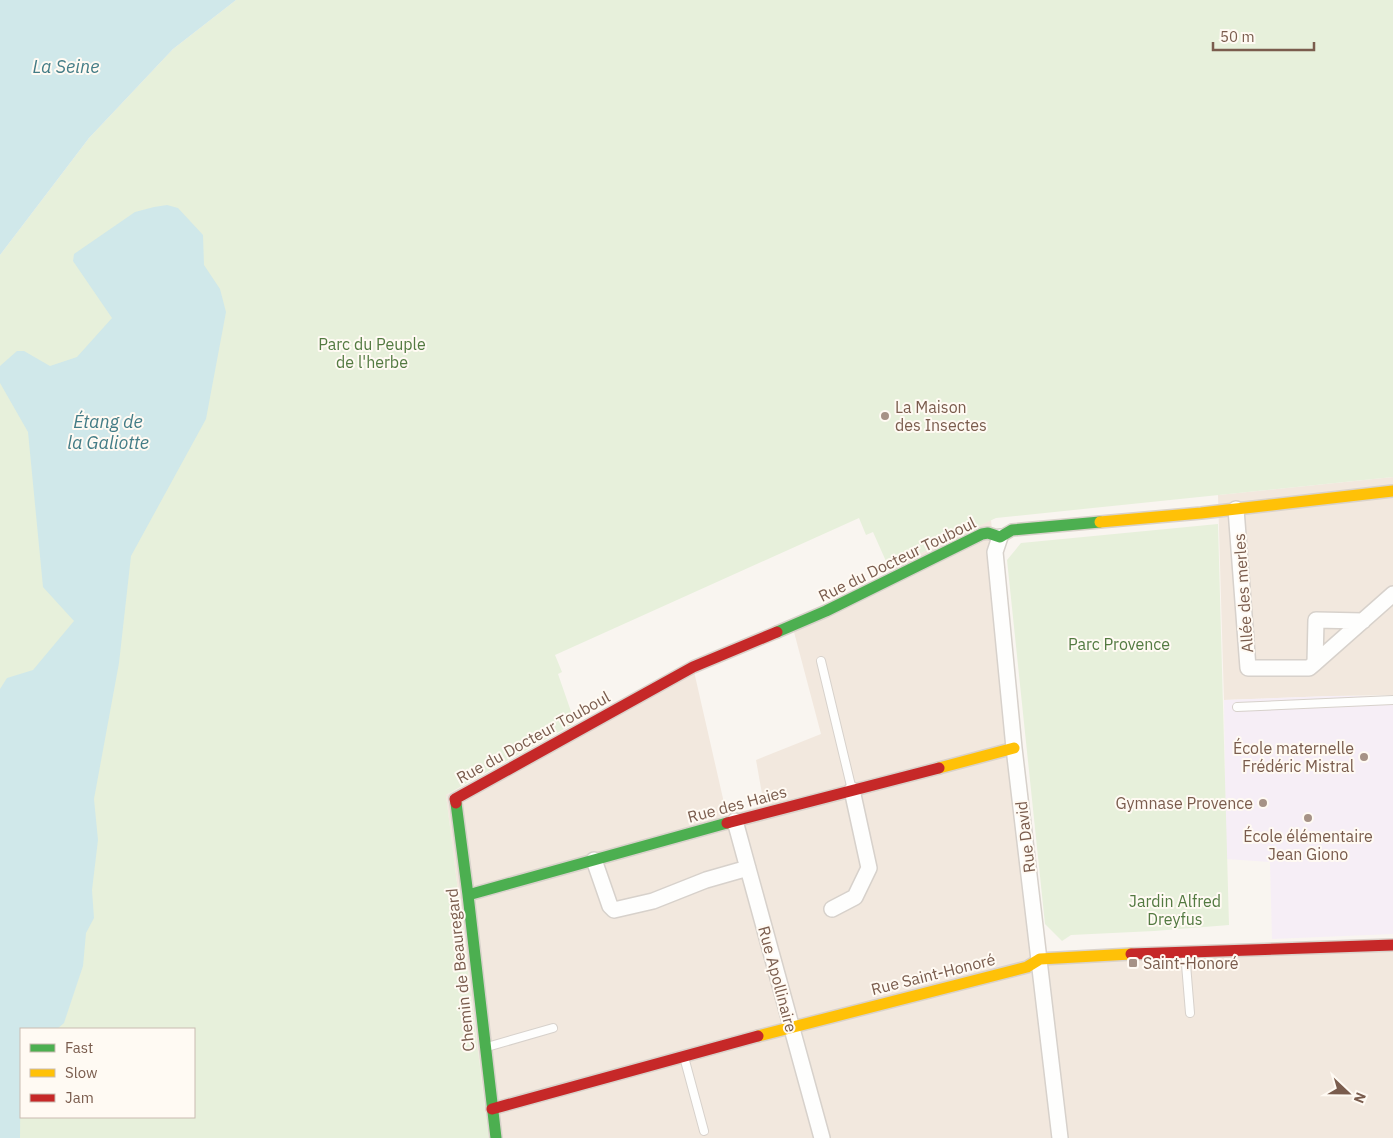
<svg xmlns="http://www.w3.org/2000/svg" width="1393" height="1138" font-family="'IBM Plex Sans',sans-serif">
	<style>
		.residential { fill: #f2e8de }
		.education { fill: #f6eef6 }
		.green { fill: #e7f0db; fill-rule: evenodd }
		.water { fill: #d0e8ea }
		.lines { fill: none; stroke-linecap: round; stroke-linejoin: round }
		.lane-casing { stroke: #d7d1cb; stroke-width: 10 }
		.street-casing { stroke: #d7d1cb; stroke-width: 18 }
		.fast-casing { stroke: #d9d2cb; stroke-width: 14 }
		.slow-casing { stroke: #d9d2cb; stroke-width: 14 }
		.jam-casing { stroke: #d9d2cb; stroke-width: 14 }
		.lane { stroke: #fefefd; stroke-width: 8 }
		.street { stroke: #fefefd; stroke-width: 15 }
		.fast { stroke: #4caf50; stroke-width: 11 }
		.slow { stroke: #ffc107; stroke-width: 11 }
		.jam { stroke: #c62828; stroke-width: 11 }
		.poi-dot { fill: #a69286; stroke: #fffaf3; stroke-width: 2 }
		.labels { text-anchor: middle; dominant-baseline: central; stroke-width: 4; stroke-linejoin: round; paint-order: stroke }
		.park-label { font-size: 16px; fill: #537a41; stroke: #fffaf3 }
		.poi-label { font-size: 16px; fill: #7a5c4d; stroke: #fffaf3; text-anchor: start }
		.street-label { font-size: 16px; fill: #7a5c4d; stroke: #fffaf3 }
		.water-label { font-size: 18px; font-style: italic; fill: #437c86; stroke: #fffaf3 }
	</style>
	<rect width="100%" height="100%" fill="#f9f5f0"/>
	<path class="residential" d="M1393 477V695L1331 696 1224 700 1218 495Z
		M991 520 1032 952 1393 940V1138H489L446 795 693 667 727 816 764 805 756 760 821 734 794 632 891 579 889 568Z"/>
	<path class="education" d="M1331 696H1393V934L1272 939 1270 862 1226 859 1224 700Z"/>
	<path class="green" d="M236 0H1393V477L996 518 889 568 873 532 866 535 859 518 555 655 562 672 558 674 575 723 446 795 489 1138H0V255L89 138 173 49ZM21 1029H194V1117H21Z
		M1218 524 1229 925 1154 931 1071 935 1062 941 1045 924 1007 560 1021 543Z"/>
	<path class="water" d="M0 0H236L173 49 89 138 0 255Z
		M167 205 178 208 203 235 204 265 220 289 226 312 206 419 131 556 119 663 94 799 98 840 92 890 94 918 86 933 83 966 64 1023 57 1029H21L20 1138H0V689L7 678 33 670 74 621 43 587 28 432 0 383V366L17 351H24L50 366 77 357 112 318 73 261 74 254 135 212 154 207Z"/>
	<g class="lines">
		<g class="lane-casing">
			<path id="lane" d="M821 661 852 790
				M1237 707 1393 700
				M1185 952 1190 1013
				M487 1047 553 1028
				M684 1057 704 1131"/>
		</g>
		<g class="street-casing">
			<path id="street" d="M1236 509 1248 668H1309L1315 663
				M1000 537 995 552 1014 748 1060 1138
				M1363 621 1316 620 1315 663 1393 594
				M735 821 822 1138
				M594 860 610 906 614 910 653 901 706 880 748 868
				M832 909 855 897 869 868 852 790"/>
		</g>
		<g class="fast-casing">
			<path id="fast" d="M777 632 826 611 982 534 988 533 1000 537 1012 530 1100 522
				M456 803 468 895 496 1138
				M468 895 727 823"/>
		</g>
		<g class="slow-casing">
			<path id="slow" d="M1100 522 1201 513 1393 491
				M939 768 1014 748
				M758 1036 1027 967 1040 959 1131 954"/>
		</g>
		<g class="jam-casing">
			<path id="jam" d="M456 803 455 799 693 667 777 632
				M727 823 939 768
				M1131 954 1393 945
				M492 1109 758 1036"/>
		</g>
		<use href="#lane" class="lane"/>
		<use href="#street" class="street"/>
		<use href="#fast" class="fast"/>
		<use href="#slow" class="slow"/>
		<use href="#jam" class="jam"/>
	</g>
	<g class="poi-dot">
		<circle cx="885" cy="416" r="5"/>
		<circle cx="1364" cy="757" r="5"/>
		<circle cx="1263" cy="803" r="5"/>
		<circle cx="1308" cy="818" r="5"/>
		<rect x="1128" y="958" width="10" height="10" rx="2.5"/>
	</g>
	<g class="labels">
		<g class="park-label">
			<text x="372" y="344">Parc du Peuple<tspan x="372" dy="18">de l'herbe</tspan></text>
			<text x="1119" y="644">Parc Provence</text>
			<text x="1175" y="901">Jardin Alfred<tspan x="1175" dy="18">Dreyfus</tspan></text>
		</g>
		<g class="poi-label">
			<text x="895" y="407">La Maison<tspan x="895" dy="18">des Insectes</tspan></text>
			<text x="1354" y="748" text-anchor="end">École maternelle<tspan x="1354" dy="18">Frédéric Mistral</tspan></text>
			<text x="1253" y="803" text-anchor="end">Gymnase Provence</text>
			<text x="1308" y="836" text-anchor="middle">École élémentaire<tspan x="1308" dy="18">Jean Giono</tspan></text>
			<text x="1143" y="963">Saint-Honoré</text>
		</g>
		<g class="street-label">
			<text transform="translate(897 559) rotate(-26)">Rue du Docteur Touboul</text>
			<text transform="translate(1243 593) rotate(-94)">Allée des merles</text>
			<text transform="translate(533 737) rotate(-29)">Rue du Docteur Touboul</text>
			<text transform="translate(737 804) rotate(-15)">Rue des Haies</text>
			<text transform="translate(1025 837) rotate(-97)">Rue David</text>
			<text transform="translate(460 970) rotate(-96)">Chemin de Beauregard</text>
			<text transform="translate(933 974) rotate(-14)">Rue Saint-Honoré</text>
			<text transform="translate(778 979) rotate(75)">Rue Apollinaire</text>
		</g>
		<g class="water-label">
			<text x="66" y="66">La Seine</text>
			<text x="108" y="421">Étang de<tspan x="108" dy="21">la Galiotte</tspan></text>
		</g>
	</g>
	<rect x="20" y="1028" width="175" height="90" fill="#fffaf3" stroke="#cabbb1"/>
	<rect x="30" y="1044" width="25" height="8" fill="#4caf50" stroke="#cabbb1"/>
	<text x="65" y="1053" font-size="15" fill="#7a5c4d">Fast</text>
	<rect x="30" y="1069" width="25" height="8" fill="#ffc107" stroke="#cabbb1"/>
	<text x="65" y="1078" font-size="15" fill="#7a5c4d">Slow</text>
	<rect x="30" y="1094" width="25" height="8" fill="#c62828" stroke="#cabbb1"/>
	<text x="65" y="1103" font-size="15" fill="#7a5c4d">Jam</text>
	<g transform="translate(1348 1093) rotate(112)" stroke="#fffaf3" stroke-width="4" paint-order="stroke">
	<path d="M0-4L9 19L0 12L-9 19Z" fill="#7a5c4d"/>
	<text y="-8" font-size="14" font-weight="bold" text-anchor="middle" fill="#7a5c4d">N</text>
	</g>
	<path d="M1213 42v8h101v-8" fill="none" stroke="#7a5c4d" stroke-width="2.5"/>
	<text x="1220" y="42" font-size="15" fill="#7a5c4d" stroke="#fffaf3" stroke-width="4" paint-order="stroke">50 m</text>
</svg>
